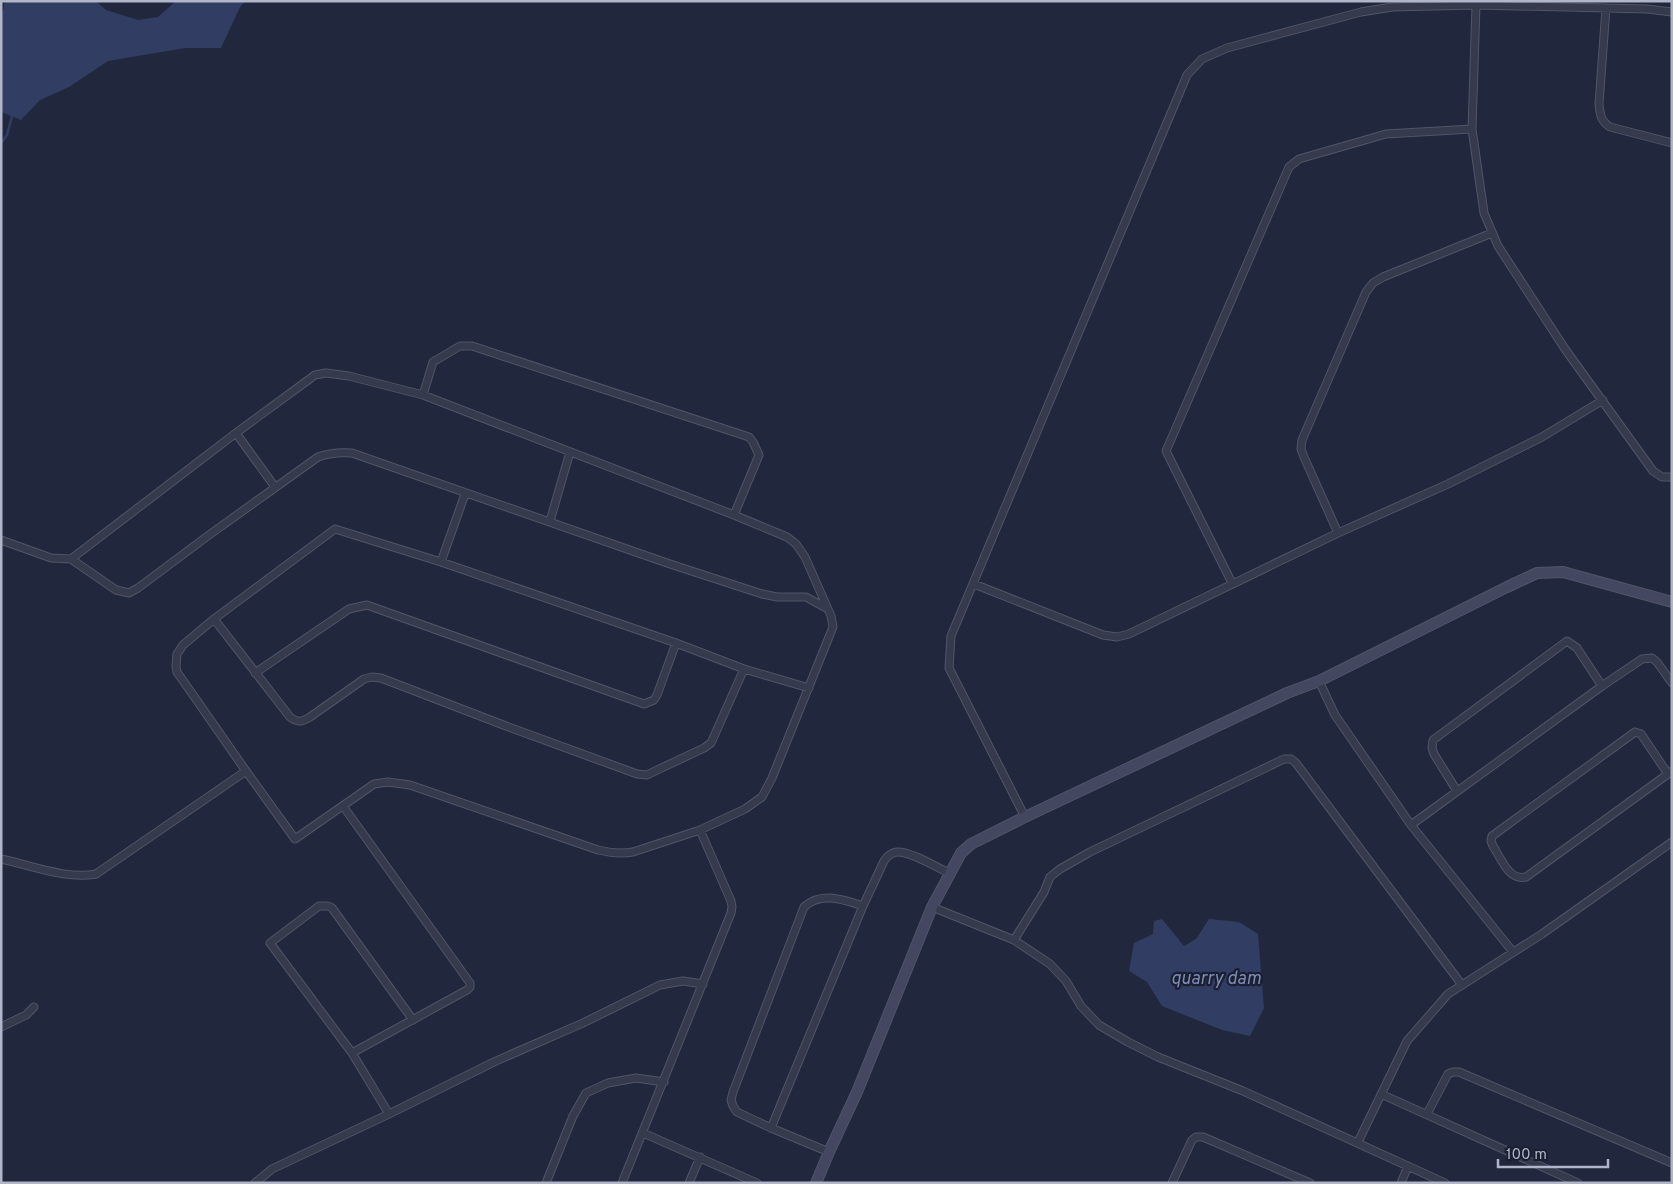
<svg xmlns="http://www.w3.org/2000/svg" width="1673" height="1184" font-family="Overpass,sans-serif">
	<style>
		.water { fill: #323d63 }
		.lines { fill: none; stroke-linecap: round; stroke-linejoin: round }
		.stream { stroke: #323d63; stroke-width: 2.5 }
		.street-casing { stroke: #505568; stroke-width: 9 }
		.secondary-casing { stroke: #505568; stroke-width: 12 }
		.street { stroke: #353a4d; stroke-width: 7 }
		.secondary { stroke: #434860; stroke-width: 10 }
		.labels { text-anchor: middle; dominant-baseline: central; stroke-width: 4.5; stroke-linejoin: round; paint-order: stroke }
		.water-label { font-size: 18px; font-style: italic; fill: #7e8bb7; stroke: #1a1f32 }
	</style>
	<rect width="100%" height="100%" fill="#21283d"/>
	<path class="water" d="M5 1H96L106 10 138 20 158 17 176 1H245L240 7 221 48H185L108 61 69 87 40 100 21 120 1 112V14L3 11Z
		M1162 919 1184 946 1196 939 1209 919 1239 922 1258 934 1264 1008 1250 1036 1222 1030 1162 1006 1147 982 1129 971 1134 943 1153 934 1154 921Z"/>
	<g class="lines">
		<path class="stream" d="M1 143 7 135 12 116"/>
		<g class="street-casing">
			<path id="street" d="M1476 5 1472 129 1484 213 1498 246 1565 349 1653 471 1662 477H1672
				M1606 8 1599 104C1600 115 1601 121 1610 127L1672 143
				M423 395 433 362 460 346H472L749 437 753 442 759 455 734 515
				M236 433 275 487
				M550 521 570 452
				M1338 533 1304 457 1301 449 1302 440 1366 292 1373 283 1383 277 1492 233
				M1 540 51 558 71 559 116 590 129 593 138 588 209 535 318 457C329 453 340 452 352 453L667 563 762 594 777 597H806L828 609
				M71 559 236 433 315 375 326 373 349 376 423 395 734 515 787 537 796 544 805 557 831 616 833 627 772 778 762 797 745 809 700 830 633 852C620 854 610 853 598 850L410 785 388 782 374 784 295 839 246 771 177 672 176 666 177 654 183 645 214 619 335 529 441 562 676 643 744 669 809 688
				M441 562 465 494
				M1232 583 1166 451 1289 167 1299 159 1386 134 1472 129
				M974 584 1103 635 1117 637 1129 634 1338 533 1448 484 1542 437 1603 400
				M214 619 290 717C298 723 302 722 310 717L364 679 372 677 381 678 506 726 637 774 647 775 653 772 704 748 711 743 744 669
				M255 673 349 609 367 605 644 704 654 700 657 695 676 643
				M1319 681 1335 715 1411 825 1602 686 1642 659 1652 658 1657 662 1672 683
				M1668 774 1641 734 1635 732 1492 836 1491 841 1493 846C1502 860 1509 881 1526 877L1668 774 1672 771
				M1457 791 1434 754 1432 748 1433 740 1567 641 1577 648 1602 686
				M343 806 470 983V987L467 990 352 1053
				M1025 817 949 668 951 636 1187 75 1202 59 1227 48 1361 12 1392 7 1476 5 1647 9 1672 12
				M1411 825 1513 952
				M1 859C30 865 67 880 96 874L246 771
				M932 907 1014 940 1050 964 1066 981 1081 1006 1099 1025 1128 1042 1158 1057 1243 1091 1445 1183
				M1014 940 1044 892 1050 877 1060 869 1090 852 1284 759H1291L1296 763 1462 985
				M1 1027 26 1015 34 1007
				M1381 1094 1578 1183
				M389 1114 352 1053 270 943 319 906H328L332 908 413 1020
				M1427 1114 1448 1074 1453 1072H1459L1672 1163
				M771 1128 863 906
				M643 1133 757 1183
				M1358 1142 1407 1041 1448 994 1542 934 1672 842
				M829 1152 771 1128 737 1112 733 1106 731 1100 733 1092 804 907C821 891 844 900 863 906L884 861C887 856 891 853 897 852 910 851 936 867 949 873
				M255 1183 272 1169 389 1114 496 1061 583 1023 660 985 683 981 703 984
				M546 1183 573 1116 586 1093 608 1083 636 1078 664 1082
				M622 1183 731 913 732 907 731 901 700 830
				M689 1183 700 1157
				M1172 1183 1192 1140 1196 1137H1203L1310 1183
				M1401 1183 1408 1166"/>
		</g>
		<g class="secondary-casing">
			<path id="secondary" d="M816 1183 829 1152 857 1092 932 907 961 853 971 844 1025 817 1287 693 1319 681 1507 587 1537 573 1563 572 1672 602"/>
		</g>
		<use href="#street" class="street"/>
		<use href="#secondary" class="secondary"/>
	</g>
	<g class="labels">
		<g class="water-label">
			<text x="1216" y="979">quarry dam</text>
		</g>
	</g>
	<rect width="1673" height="1184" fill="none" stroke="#b0b5c9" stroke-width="5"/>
	<path d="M1498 1159v8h110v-8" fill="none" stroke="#b0b5c9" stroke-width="2.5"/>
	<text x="1506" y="1159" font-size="15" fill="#b0b5c9" stroke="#1a1f32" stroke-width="4" paint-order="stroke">100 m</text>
</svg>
